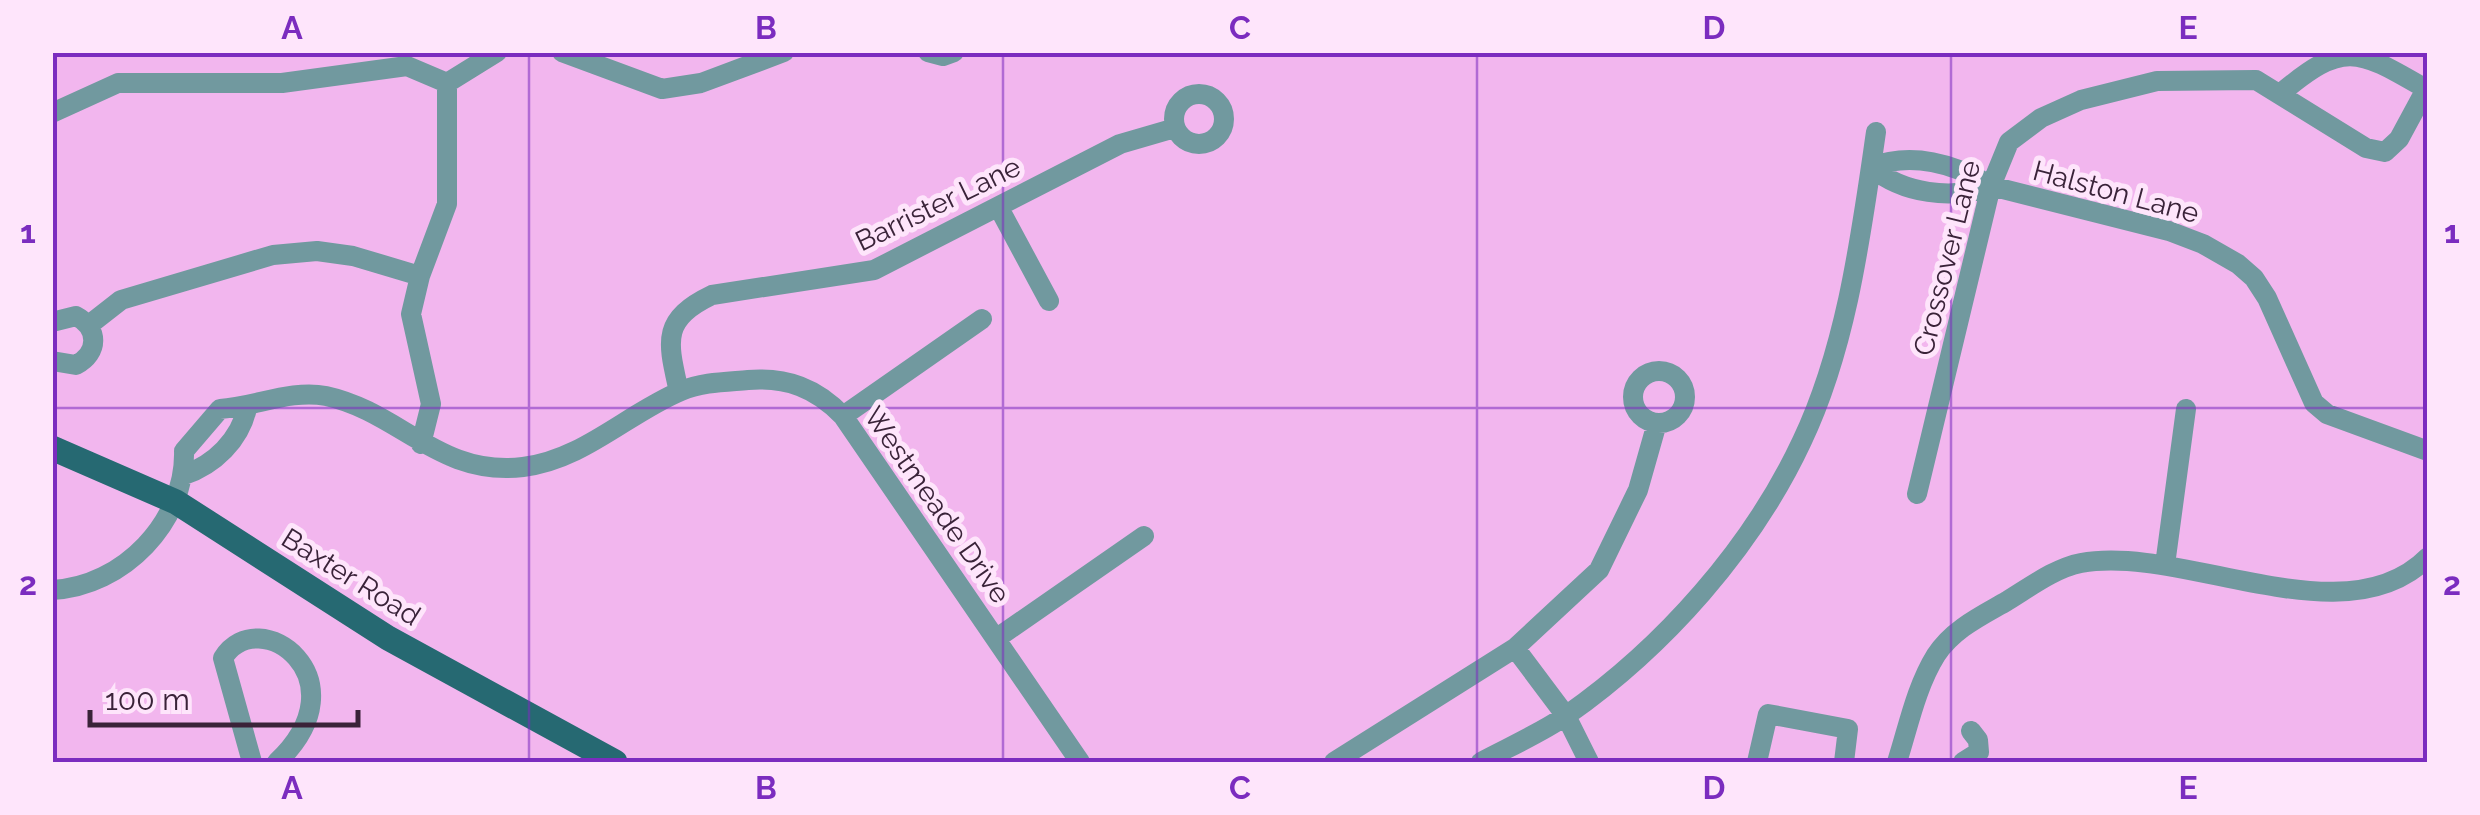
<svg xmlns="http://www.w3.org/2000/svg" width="2480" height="815" font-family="Raleway,sans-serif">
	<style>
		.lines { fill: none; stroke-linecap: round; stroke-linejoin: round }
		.minor { stroke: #71999f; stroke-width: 20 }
		.major { stroke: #266972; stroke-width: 25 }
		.grid { fill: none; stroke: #7b2cbf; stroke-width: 2.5; stroke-opacity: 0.55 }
		.labels { text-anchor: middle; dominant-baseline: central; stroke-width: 10; stroke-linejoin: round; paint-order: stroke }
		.street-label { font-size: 28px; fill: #3a2339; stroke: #fee5fb }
		.neatline { fill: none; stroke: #7b2cbf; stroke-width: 4 }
		.grid-label { font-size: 32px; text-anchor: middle; font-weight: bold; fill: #7b2cbf }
	</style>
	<rect width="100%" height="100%" fill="#f2b6ee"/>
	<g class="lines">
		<path class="minor" d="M562 52 662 89 701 83 784 52
			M928 52 943 56 954 52
			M1174 119a25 25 0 1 1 50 0a25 25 0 1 1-50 0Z
			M52 113 118 83H282L407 66 447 83 497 52
			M1991 186C1952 200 1903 194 1871 167 1911 152 1955 163 1991 186L2169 231 2203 244 2238 264 2254 278 2267 298 2314 403 2327 414 2428 451
			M999 208 1049 301
			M52 322 76 316C99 328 99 353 76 365L52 361
			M89 325 121 300 273 255 317 251 353 256 420 276
			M1633 397a26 26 0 1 1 52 0a26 26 0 1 1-52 0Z
			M679 392C668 342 660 320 712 295L874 270 1120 144 1175 128
			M843 416 982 319
			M421 444 431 404 411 314 420 276 447 204V83
			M184 475C214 465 240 440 247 408
			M1917 494 1991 186 2009 142 2041 118 2081 100 2157 81 2256 80 2366 148 2385 152 2399 139 2426 89C2357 49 2344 40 2280 94
			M2165 565 2186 409
			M52 590C123 587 186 521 184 451L220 409C255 407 291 389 326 396 400 412 439 477 523 467 583 460 628 413 681 391 703 382 725 382 748 380 787 377 816 388 843 416L1080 762
			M997 638 1144 536
			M1515 648 1599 570 1638 490 1657 423
			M252 762 223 658C259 601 365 679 277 762
			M1334 762 1515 648 1566 716 1589 762
			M1481 762C1509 747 1541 733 1567 715 1664 647 1752 548 1802 441 1847 346 1861 235 1876 132
			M1757 762 1768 714 1848 729 1844 762
			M1897 762C1908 728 1916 687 1936 655 1953 629 1981 616 2007 601 2030 587 2055 568 2081 563 2183 544 2345 641 2428 557
			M1963 762 1979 752 1978 740 1971 731"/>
		<path class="major" d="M52 448 176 502 388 638 615 762"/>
	</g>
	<path class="grid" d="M529 52V762M1003 52V762M1477 52V762M1951 52V762M52 408H2428"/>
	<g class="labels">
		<g class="street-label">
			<text transform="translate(2116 192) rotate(15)">Halston Lane</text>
			<text transform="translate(938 204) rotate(-26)">Barrister Lane</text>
			<text transform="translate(1947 258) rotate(-76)">Crossover Lane</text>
			<text transform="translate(937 505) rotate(55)">Westmeade Drive</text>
			<text transform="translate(351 577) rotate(32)">Baxter Road</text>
		</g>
	</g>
	<rect width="2480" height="815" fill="none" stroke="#fee5fb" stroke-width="110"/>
	<path d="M90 710v15h268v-15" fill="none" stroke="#3a2339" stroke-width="5"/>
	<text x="105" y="710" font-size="30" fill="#3a2339" stroke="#fee5fb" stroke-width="8" paint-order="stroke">100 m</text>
	<rect x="55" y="55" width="2370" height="705" class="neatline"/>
	<g class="grid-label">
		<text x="292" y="39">A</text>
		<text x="766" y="39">B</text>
		<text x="1240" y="39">C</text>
		<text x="1714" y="39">D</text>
		<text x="2188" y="39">E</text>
		<text x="28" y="243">1</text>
		<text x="2452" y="243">1</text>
		<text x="28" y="595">2</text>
		<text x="2452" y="595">2</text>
		<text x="292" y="799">A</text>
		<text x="766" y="799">B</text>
		<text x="1240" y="799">C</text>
		<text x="1714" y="799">D</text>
		<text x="2188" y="799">E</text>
	</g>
</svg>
